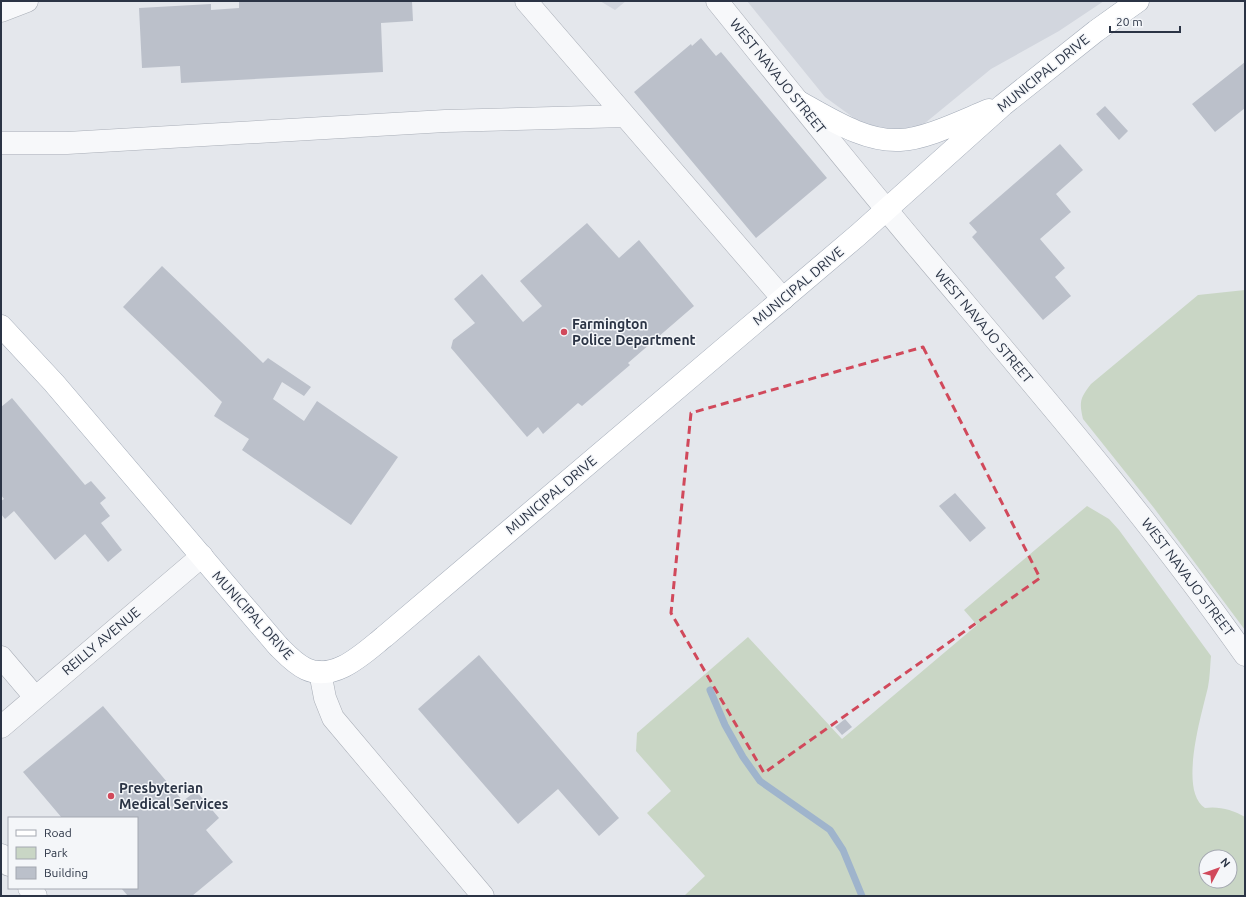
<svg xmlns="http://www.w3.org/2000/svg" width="1246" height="897" font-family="Ubuntu,sans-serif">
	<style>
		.built { fill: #d2d6de }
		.green { fill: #c9d6c5; fill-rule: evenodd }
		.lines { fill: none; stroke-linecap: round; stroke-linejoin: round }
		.stream { stroke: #9fb4cc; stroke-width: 7 }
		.building { fill: #bbc0ca }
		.minor-casing { stroke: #a9aeb7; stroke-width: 23 }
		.major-casing { stroke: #a3abb8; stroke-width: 23 }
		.minor { stroke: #f7f8fa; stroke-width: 22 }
		.major { stroke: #fff; stroke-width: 22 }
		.marked { fill: none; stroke: #d1495b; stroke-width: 3; stroke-dasharray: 8 5; stroke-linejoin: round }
		.poi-dot { fill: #d1495b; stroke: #f4f6f9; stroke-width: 1.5 }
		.labels { text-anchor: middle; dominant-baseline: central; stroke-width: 3; stroke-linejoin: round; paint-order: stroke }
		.street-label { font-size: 14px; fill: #2b3445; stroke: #f4f6f9 }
		.poi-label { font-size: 14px; font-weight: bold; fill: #2b3445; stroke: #f4f6f9; text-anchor: start }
	</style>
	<rect width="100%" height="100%" fill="#e4e7ec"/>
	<path class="built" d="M600 1H626L615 10Z
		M747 1H1104L1059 31 991 69 919 128 900 133 858 121 825 97Z"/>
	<path class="green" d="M1245 290V630L1154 508 1083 419C1079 402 1080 398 1091 384L1198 295Z
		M1087 506 1109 519 1119 530 1211 656C1210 666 1210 677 1208 687 1202 713 1178 791 1205 808 1219 806 1233 810 1245 817V896H684L705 876 647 813 671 791 636 751 637 733 748 637 842 739 977 625 964 610ZM1206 857H1230V881H1206Z"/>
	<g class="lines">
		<path class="stream" d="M710 690 725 725 743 757 760 781 830 830 843 850 862 896"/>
	</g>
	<path class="building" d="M239 1H412L413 21 381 23 383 72 181 83 180 66 142 68 139 8 211 4V10L239 8Z
		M701 38 716 56 721 52 827 178 756 238 634 92 691 44 692 46Z
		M1245 62V108L1215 132 1192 104Z
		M1105 106 1128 131 1119 140 1096 114Z
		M1060 144 1083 170 1056 194 1071 212 1040 239 1065 268 1055 277 1071 296 1043 320 972 237 977 232 969 223Z
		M587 223 619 258 639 240 694 306 628 363 630 365 582 406 578 403 543 434 538 427 527 437 451 348 453 340 475 323 454 299 482 274 523 322 542 306 520 281Z
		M162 266 263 363 268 358 311 387 304 396 282 382 273 399 304 421 317 401 398 457 351 525 242 450 249 439 214 416 222 402 123 307Z
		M12 398 85 485 91 481 106 498 100 503 110 516 101 523 122 550 108 562 85 534 55 560 14 511 5 519 1 514V501L4 499 1 495V407Z
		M955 493 986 528 970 542 939 506Z
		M479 655 619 818 599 836 558 789 518 824 418 709Z
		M103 706 183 801 196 791 219 818 206 830 233 862 192 896H128L121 888H137V818H62L23 772Z
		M845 719 852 727 842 735 835 727Z"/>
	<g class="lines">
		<g class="minor-casing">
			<path id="minor" d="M526 1 783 299
				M717 1C784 84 851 168 920 250 1031 382 1145 513 1245 655
				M1 11 27 1
				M1 143H67L445 121 625 116
				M1 657 35 697
				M320 672 325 698 333 718 483 896
				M1 727 202 556
				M1 855 9 865
				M29 888 36 896"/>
		</g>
		<g class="major-casing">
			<path id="major" d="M799 102C829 118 864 142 900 140 926 139 964 120 989 110
				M1 326 54 383 278 646C286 654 295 664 306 669 335 682 364 653 384 637L858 235 1003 105 1096 31 1138 1"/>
		</g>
		<use href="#minor" class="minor"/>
		<use href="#major" class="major"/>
	</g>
	<path class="marked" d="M923 347 1040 578 764 773 671 613 691 413Z"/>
	<g class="poi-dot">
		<circle cx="564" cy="332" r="4"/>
		<circle cx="111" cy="796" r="4"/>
	</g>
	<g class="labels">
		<g class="street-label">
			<text transform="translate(1043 73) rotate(-39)">MUNICIPAL DRIVE</text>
			<text transform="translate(778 76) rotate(51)">WEST NAVAJO STREET</text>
			<text transform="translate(798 286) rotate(-40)">MUNICIPAL DRIVE</text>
			<text transform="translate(984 326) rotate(50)">WEST NAVAJO STREET</text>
			<text transform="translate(551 495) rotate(-40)">MUNICIPAL DRIVE</text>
			<text transform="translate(1188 577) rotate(53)">WEST NAVAJO STREET</text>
			<text transform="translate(253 615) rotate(48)">MUNICIPAL DRIVE</text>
			<text transform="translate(101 641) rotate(-40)">REILLY AVENUE</text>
		</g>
		<g class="poi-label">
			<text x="572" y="324">Farmington<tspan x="572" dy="16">Police Department</tspan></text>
			<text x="119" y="788">Presbyterian<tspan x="119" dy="16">Medical Services</tspan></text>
		</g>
	</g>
	<rect width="1246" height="897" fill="none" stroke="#2b3445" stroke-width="4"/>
	<rect x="8" y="817" width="130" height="72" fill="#f4f6f9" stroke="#a4a8b1"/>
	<rect x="16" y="830" width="20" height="6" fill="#ffffff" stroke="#a4a8b1"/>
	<text x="44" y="837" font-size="12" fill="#2b3445">Road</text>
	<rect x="16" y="847" width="20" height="12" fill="#c9d6c5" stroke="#a4a8b1"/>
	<text x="44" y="857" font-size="12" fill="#2b3445">Park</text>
	<rect x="16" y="867" width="20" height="12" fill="#bbc0ca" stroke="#a4a8b1"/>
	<text x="44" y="877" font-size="12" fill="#2b3445">Building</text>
	<g transform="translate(1218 869) rotate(49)"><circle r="19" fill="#f4f6f9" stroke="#a4a8b1"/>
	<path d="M0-3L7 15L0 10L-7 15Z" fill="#d1495b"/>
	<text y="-6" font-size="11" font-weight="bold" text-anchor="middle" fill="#2b3445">N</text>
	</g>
	<path d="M1110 26v6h70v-6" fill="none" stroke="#2b3445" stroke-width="2"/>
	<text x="1116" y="26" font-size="12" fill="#2b3445" stroke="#f4f6f9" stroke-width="3" paint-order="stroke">20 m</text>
</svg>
